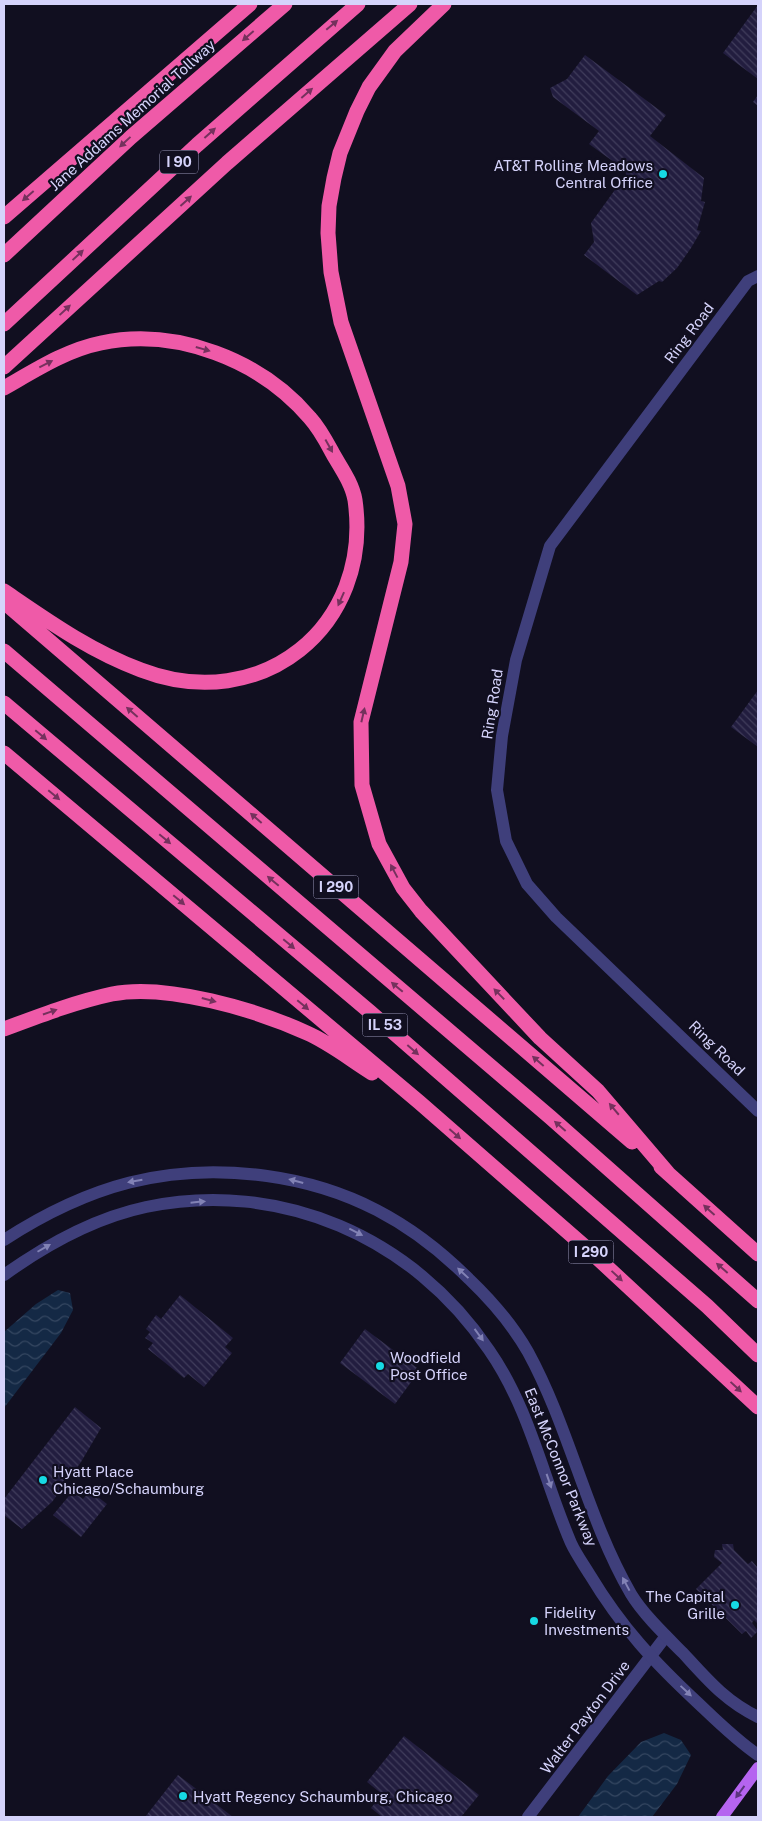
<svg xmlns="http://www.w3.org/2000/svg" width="762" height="1821" font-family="'Public Sans',sans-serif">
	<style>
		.water { fill: url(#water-waves) }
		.building { fill: url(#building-back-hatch) }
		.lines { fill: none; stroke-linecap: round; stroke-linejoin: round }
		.minor { stroke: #3f3f7b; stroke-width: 12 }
		.tertiary { stroke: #3f3f7b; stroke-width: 12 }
		.primary { stroke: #b564f0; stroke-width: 12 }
		.motorway { stroke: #ef5aa8; stroke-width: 15 }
		.oneway { fill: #75315d }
		.oneway2 { fill: #8282b5 }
		.oneway3 { fill: #5b357e }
		.poi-dot { fill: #16d9e3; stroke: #110f20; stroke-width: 2 }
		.labels { text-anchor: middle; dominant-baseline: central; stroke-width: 4.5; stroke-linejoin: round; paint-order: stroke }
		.shield { fill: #110f20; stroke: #9a98b9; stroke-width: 1 }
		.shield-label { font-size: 14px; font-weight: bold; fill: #d5d3fb }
		.street-label { font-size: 15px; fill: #d5d3fb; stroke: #110f20 }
		.poi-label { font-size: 15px; fill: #d5d3fb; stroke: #110f20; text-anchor: start }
	</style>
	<defs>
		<pattern id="water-waves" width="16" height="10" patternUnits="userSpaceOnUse" patternTransform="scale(1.25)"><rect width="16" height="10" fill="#142945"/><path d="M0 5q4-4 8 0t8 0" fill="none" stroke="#354761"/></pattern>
		<pattern id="building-back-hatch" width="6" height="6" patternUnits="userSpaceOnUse" patternTransform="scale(1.25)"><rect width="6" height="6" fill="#221d3f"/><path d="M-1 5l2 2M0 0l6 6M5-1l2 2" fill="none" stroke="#413d5c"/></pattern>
	</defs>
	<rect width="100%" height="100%" fill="#110f20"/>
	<path class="water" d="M58 1290 70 1293 73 1310 61 1333 4 1408V1332L36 1304Z
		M664 1733 681 1740 691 1755 677 1784 652 1817H578L608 1776 641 1742Z"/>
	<path class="building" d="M758 5V79L723 53Z
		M585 55 666 115 650 136 704 178 701 201 705 202 697 230 701 231 691 248 677 268 662 282 659 281 637 295 584 255 594 242 591 223 622 180 627 179 625 170 589 144 599 131 553 97 550 88 567 79Z
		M758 95V106L753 102Z
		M758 690V747L731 727Z
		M180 1295 233 1338 225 1347 232 1353 204 1387 188 1374 184 1378 148 1349 153 1343 145 1338 150 1332 146 1329 156 1315 161 1319Z
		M365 1329 420 1370 395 1404 340 1363Z
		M75 1407 101 1428 81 1462 52 1502 22 1529 4 1515V1499Z
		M73 1491 83 1499 90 1491 107 1504 81 1537 53 1515Z
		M722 1544H733L734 1550 748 1564 752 1561 758 1568V1624L754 1620 752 1623 758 1631 751 1638 746 1631 742 1634 696 1589 722 1563 714 1557 715 1550H723Z
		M404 1736 479 1795 461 1817H382L371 1808 382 1794 367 1782Z
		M178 1775 233 1817H145Z"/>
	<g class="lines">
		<path class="minor" d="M758 276 748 281 550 546 516 660 502 736 497 790 506 841 527 884 556 917 758 1111
			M528 1817 666 1636"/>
		<path class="tertiary" d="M4 1240C87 1186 168 1162 267 1176 348 1187 412 1222 469 1279 492 1301 512 1324 528 1352 570 1429 587 1518 631 1594 643 1614 666 1636 683 1653 707 1679 725 1701 758 1717
			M4 1275C46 1245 94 1218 146 1207 280 1179 413 1237 489 1350 530 1409 543 1478 571 1543 576 1554 584 1565 590 1575 622 1628 654 1662 698 1703 718 1722 736 1740 758 1755"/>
		<path class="primary" d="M722 1817 758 1768"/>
		<path class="motorway" d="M444 4 395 51 369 87 357 111 340 153 334 178 329 206 328 233 331 272 341 322 398 486 405 524 401 562 361 722 362 785 379 844 403 888 421 911 540 1038 598 1091 668 1173
			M4 217 250 4
			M4 255 131 137 285 4
			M4 324 197 145 358 4
			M4 367 227 163 410 4
			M4 388C34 371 66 350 101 343 176 327 261 360 310 418 320 429 326 441 333 454 341 468 352 483 355 500 373 627 261 716 141 670 90 651 48 621 4 591
			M4 602 632 1142
			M4 651 550 1117 758 1301
			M4 703 370 1012 707 1306 758 1355
			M4 753 419 1102 592 1253 758 1407
			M4 1029C39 1016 75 1002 112 994 166 983 257 1010 307 1033 330 1043 351 1060 372 1073
			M661 1167 758 1254"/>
	</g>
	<defs><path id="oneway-solid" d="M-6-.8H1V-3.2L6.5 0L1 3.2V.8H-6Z" transform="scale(1.25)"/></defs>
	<g class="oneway">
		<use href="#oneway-solid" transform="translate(332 25) rotate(-40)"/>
		<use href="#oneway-solid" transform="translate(248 36) rotate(139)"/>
		<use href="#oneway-solid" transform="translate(307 93) rotate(-41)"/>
		<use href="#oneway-solid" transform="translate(210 133) rotate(-42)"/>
		<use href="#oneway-solid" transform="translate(125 142) rotate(137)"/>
		<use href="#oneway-solid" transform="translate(28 196) rotate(139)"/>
		<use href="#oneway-solid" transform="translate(186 201) rotate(-42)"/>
		<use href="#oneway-solid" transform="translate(78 255) rotate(-43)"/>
		<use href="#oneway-solid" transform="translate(65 310) rotate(-43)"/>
		<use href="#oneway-solid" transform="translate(203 349) rotate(16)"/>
		<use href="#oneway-solid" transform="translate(46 364) rotate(-27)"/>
		<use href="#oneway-solid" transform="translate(329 446) rotate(61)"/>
		<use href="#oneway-solid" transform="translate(341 599) rotate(114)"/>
		<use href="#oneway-solid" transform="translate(132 712) rotate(-139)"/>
		<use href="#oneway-solid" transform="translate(363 715) rotate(-77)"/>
		<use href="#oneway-solid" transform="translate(41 735) rotate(40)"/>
		<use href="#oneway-solid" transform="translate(54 795) rotate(40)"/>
		<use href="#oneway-solid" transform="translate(256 818) rotate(-139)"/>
		<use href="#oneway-solid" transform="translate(165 839) rotate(40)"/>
		<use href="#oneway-solid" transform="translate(394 871) rotate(-118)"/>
		<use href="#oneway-solid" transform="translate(273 881) rotate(-140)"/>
		<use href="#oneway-solid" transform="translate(179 900) rotate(40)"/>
		<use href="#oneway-solid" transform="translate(289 944) rotate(40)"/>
		<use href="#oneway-solid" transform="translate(397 987) rotate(-140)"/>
		<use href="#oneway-solid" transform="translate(499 994) rotate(-134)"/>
		<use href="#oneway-solid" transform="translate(209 1000) rotate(15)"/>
		<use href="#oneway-solid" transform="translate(303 1005) rotate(40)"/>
		<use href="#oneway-solid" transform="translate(50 1012) rotate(-19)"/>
		<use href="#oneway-solid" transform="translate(413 1050) rotate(41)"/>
		<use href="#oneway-solid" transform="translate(538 1061) rotate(-139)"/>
		<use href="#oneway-solid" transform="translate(614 1109) rotate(-130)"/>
		<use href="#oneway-solid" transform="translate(560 1126) rotate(-139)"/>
		<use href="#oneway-solid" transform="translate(455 1134) rotate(41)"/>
		<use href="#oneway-solid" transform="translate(709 1210) rotate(-138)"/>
		<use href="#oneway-solid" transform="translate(722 1268) rotate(-139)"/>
		<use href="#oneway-solid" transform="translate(617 1276) rotate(43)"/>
		<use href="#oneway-solid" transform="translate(736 1387) rotate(43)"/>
	</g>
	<g class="oneway2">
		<use href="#oneway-solid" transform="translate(135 1181) rotate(170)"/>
		<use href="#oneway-solid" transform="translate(296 1181) rotate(-165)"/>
		<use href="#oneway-solid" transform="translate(198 1202) rotate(-6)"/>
		<use href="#oneway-solid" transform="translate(356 1232) rotate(27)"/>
		<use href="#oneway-solid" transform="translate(44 1248) rotate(-30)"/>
		<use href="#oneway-solid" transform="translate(463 1273) rotate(-137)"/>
		<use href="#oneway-solid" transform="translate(479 1335) rotate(54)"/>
		<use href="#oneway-solid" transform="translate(549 1481) rotate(71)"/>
		<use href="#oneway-solid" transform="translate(626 1584) rotate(-118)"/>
		<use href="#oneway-solid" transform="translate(686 1691) rotate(43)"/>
	</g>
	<use class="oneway3" href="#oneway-solid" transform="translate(740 1792) rotate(126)"/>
	<g class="poi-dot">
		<circle cx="663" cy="174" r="5"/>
		<circle cx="380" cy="1366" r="5"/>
		<circle cx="43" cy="1480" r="5"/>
		<circle cx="735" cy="1605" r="5"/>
		<circle cx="534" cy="1621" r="5"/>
		<circle cx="183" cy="1796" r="5"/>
	</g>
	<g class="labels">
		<g class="shield">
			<rect x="160" y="150.5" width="38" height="23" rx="4"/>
			<rect x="313.5" y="875.5" width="45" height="23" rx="4"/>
			<rect x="362.5" y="1013.5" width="45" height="23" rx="4"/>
			<rect x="568.5" y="1240.5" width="45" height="23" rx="4"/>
		</g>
		<g class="shield-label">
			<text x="179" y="162">I 90</text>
			<text x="336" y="887">I 290</text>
			<text x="385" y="1025">IL 53</text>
			<text x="591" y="1252">I 290</text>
		</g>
		<g class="street-label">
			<text transform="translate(132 115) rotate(-42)">Jane Addams Memorial Tollway</text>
			<text transform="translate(689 333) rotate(-53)">Ring Road</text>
			<text transform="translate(492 704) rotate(-81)">Ring Road</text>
			<text transform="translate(717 1048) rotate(44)">Ring Road</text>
			<text transform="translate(561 1467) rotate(68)">East McConnor Parkway</text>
			<text transform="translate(585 1717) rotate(-53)">Walter Payton Drive</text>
		</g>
		<g class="poi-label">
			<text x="653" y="165" text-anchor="end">AT&amp;T Rolling Meadows<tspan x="653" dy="17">Central Office</tspan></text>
			<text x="390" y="1357">Woodfield<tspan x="390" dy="17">Post Office</tspan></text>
			<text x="53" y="1471">Hyatt Place<tspan x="53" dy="17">Chicago/Schaumburg</tspan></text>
			<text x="725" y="1596" text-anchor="end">The Capital<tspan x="725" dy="17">Grille</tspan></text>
			<text x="544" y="1612">Fidelity<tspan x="544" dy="17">Investments</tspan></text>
			<text x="193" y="1796">Hyatt Regency Schaumburg, Chicago</text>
		</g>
	</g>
	<rect width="762" height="1821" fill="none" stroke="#d5d3fb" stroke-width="10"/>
</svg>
